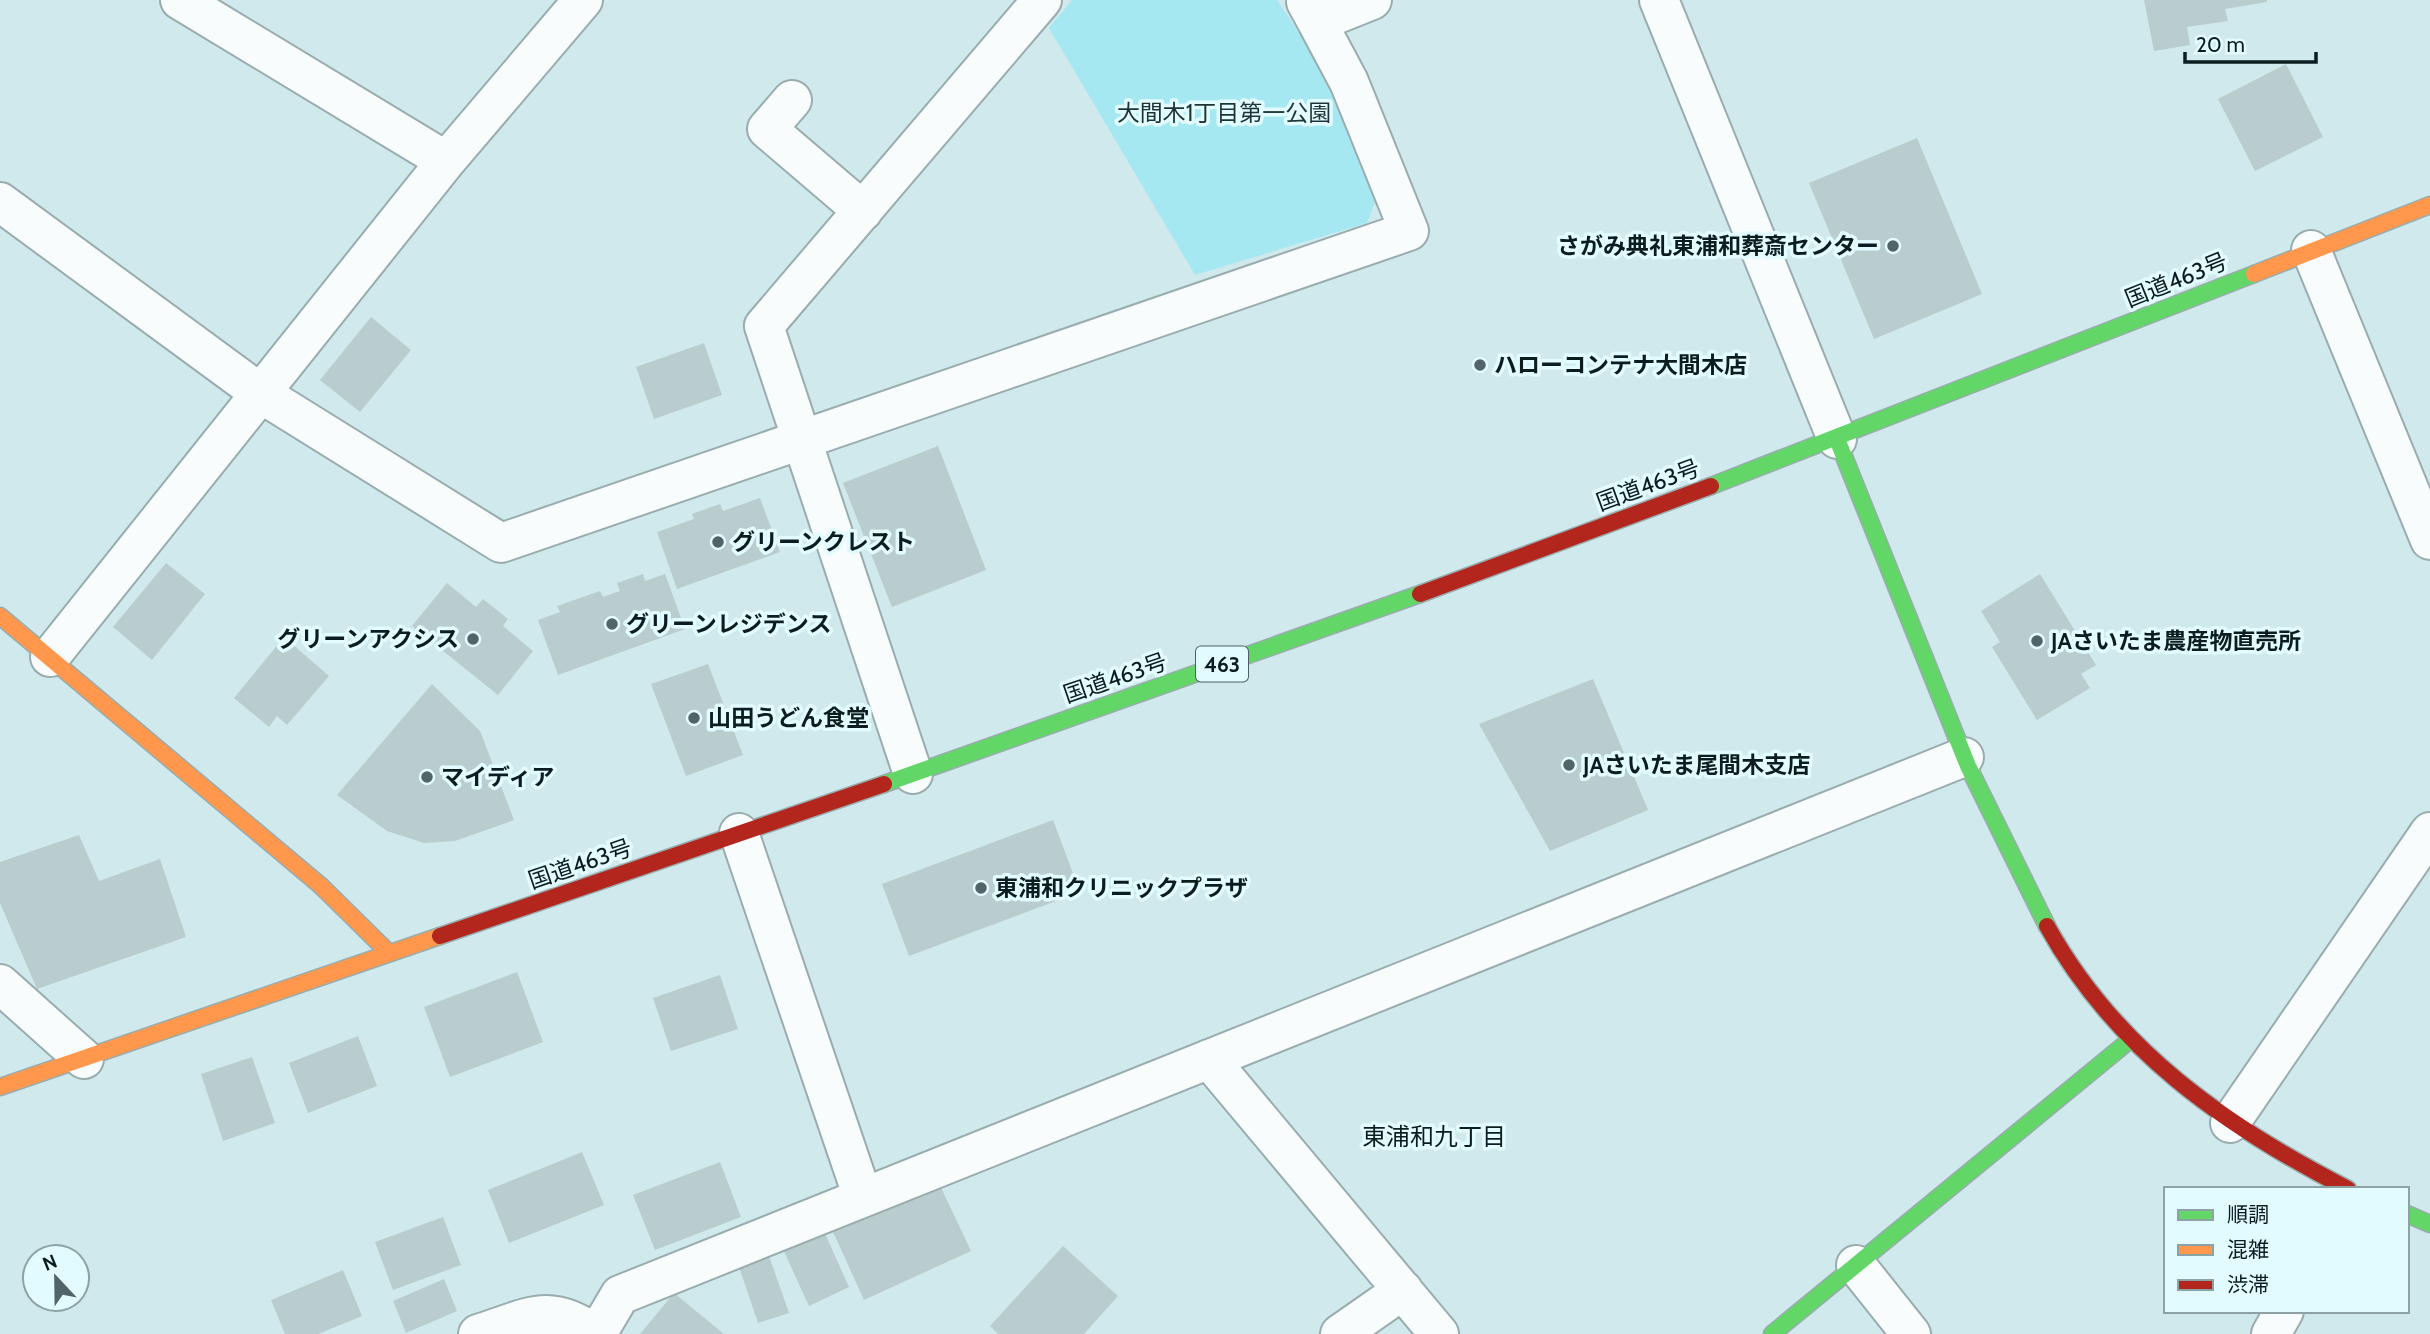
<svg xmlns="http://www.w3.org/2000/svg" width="2430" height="1334" font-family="Cabin,'Noto Sans JP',sans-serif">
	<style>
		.green { fill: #a6e8f1 }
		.building { fill: #b9ccce }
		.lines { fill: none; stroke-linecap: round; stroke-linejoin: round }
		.street-casing { stroke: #99acae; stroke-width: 42 }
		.fast-casing { stroke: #99acae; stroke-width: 19 }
		.slow-casing { stroke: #99acae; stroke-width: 19 }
		.jam-casing { stroke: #99acae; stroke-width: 19 }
		.street { stroke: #f8fcfc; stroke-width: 38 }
		.fast { stroke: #63d668; stroke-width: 16 }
		.slow { stroke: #ff974d; stroke-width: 16 }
		.jam { stroke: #b3261e; stroke-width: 16 }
		.poi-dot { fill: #516467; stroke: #e1fbfe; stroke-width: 2.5 }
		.labels { text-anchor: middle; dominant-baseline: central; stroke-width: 7; stroke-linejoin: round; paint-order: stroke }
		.shield { fill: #e1fbfe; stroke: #4c6062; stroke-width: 2 }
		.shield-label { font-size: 21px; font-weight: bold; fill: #0c1d1f }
		.park-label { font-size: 23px; fill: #1d3336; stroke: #e1fbfe }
		.poi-label { font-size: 23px; font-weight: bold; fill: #0c1d1f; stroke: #e1fbfe; text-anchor: start }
		.street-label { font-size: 23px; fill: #0c1d1f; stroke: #e1fbfe }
		.neighbourhood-label { font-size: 24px; fill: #0c1d1f; stroke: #e1fbfe }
	</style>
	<rect width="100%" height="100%" fill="#d0e9ec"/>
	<path class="green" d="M1072 0H1277L1318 61 1375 202 1367 223 1195 275 1049 28Z"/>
	<path class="building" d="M2144 0H2267V2L2225 9 2228 21 2187 27 2190 45 2154 51Z
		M2286 64 2323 137 2255 171 2218 99Z
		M1917 138 1982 294 1874 339 1809 183Z
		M371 317 411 350 360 412 320 380Z
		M704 343 722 395 654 419 636 367Z
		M938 446 986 570 892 607 843 483Z
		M760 498 780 552 677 589 657 532 694 519 692 514 720 504 723 511Z
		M166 563 205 594 152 660 113 627Z
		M643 574 645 581 665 574 685 629 558 675 538 620 560 612 557 606 600 591 603 597 620 591 617 583Z
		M2040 574 2096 665 2081 674 2090 688 2037 720 1992 647 2000 642 1981 611Z
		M447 583 476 607 483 599 508 619 503 626 533 651 498 695 412 626Z
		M284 637 329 676 287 725 277 716 269 727 234 698Z
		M708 664 743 755 686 776 651 684Z
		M1593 679 1648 810 1550 851 1479 724Z
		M432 684 480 731 514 820 455 841 424 843 387 831 337 795Z
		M1053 820 1080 892 909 956 882 884Z
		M79 835 99 881 160 859 186 937 37 989 0 903V862Z
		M517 972 543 1042 450 1077 424 1007Z
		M720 975 738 1029 671 1051 653 998Z
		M358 1036 377 1086 308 1113 289 1063Z
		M252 1057 275 1123 223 1141 201 1074Z
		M582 1152 604 1205 509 1243 488 1190Z
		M720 1162 741 1217 655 1250 633 1195Z
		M935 1175 971 1251 864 1300 829 1223Z
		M443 1217 461 1265 393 1290 375 1242Z
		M822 1227 849 1287 809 1306 781 1245Z
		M1063 1246 1118 1296 1084 1334H998L990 1326Z
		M768 1253 789 1313 758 1323 738 1264Z
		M343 1270 362 1316 318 1334H285L271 1300Z
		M444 1279 457 1311 406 1333 393 1301Z
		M674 1293 724 1334H640Z"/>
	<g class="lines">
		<g class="street-casing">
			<path id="street" d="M180 0 446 161
				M1659 0 1837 439
				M1306 2 1317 22 1372 0
				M792 100 767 129 863 211
				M0 202 260 393 501 543 1409 231 1349 82 1317 22
				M2311 250 2430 540
				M50 657 446 161 583 0
				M913 774 764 326 1042 0
				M739 833 862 1195
				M0 984 84 1059
				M1209 1059 1439 1334
				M2230 1123 2430 832
				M1856 1265 1911 1334
				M478 1334C529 1318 548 1301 595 1334
				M597 1334 620 1295 1964 757
				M1340 1334 1403 1290
				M2271 1334 2284 1311"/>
		</g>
		<g class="fast-casing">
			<path id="fast" d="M1837 439 1968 766 2047 926
				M1711 486 2254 274
				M884 784 1420 594
				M2407 1214 2430 1224
				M1772 1334 2130 1040"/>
		</g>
		<g class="slow-casing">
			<path id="slow" d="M2254 274 2430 205
				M0 616 321 886 388 952
				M0 1087 440 936"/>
		</g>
		<g class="jam-casing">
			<path id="jam" d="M1420 594 1711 486
				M2047 926C2115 1049 2225 1126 2348 1189
				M440 936 884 784"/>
		</g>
		<use href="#street" class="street"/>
		<use href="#fast" class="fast"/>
		<use href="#slow" class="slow"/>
		<use href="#jam" class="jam"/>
	</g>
	<g class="poi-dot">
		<circle cx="1893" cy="246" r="7"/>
		<circle cx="1480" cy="365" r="7"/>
		<circle cx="718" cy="542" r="7"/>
		<circle cx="612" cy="624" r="7"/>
		<circle cx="473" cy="639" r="7"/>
		<circle cx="2037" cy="641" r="7"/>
		<circle cx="694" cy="718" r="7"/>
		<circle cx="1569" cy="765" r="7"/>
		<circle cx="427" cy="777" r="7"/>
		<circle cx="981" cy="888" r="7"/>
	</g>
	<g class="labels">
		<rect class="shield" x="1196" y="646.5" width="52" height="35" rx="5"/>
		<g class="shield-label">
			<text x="1222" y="664">463</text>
		</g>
		<g class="park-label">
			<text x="1224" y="113">大間木1丁目第一公園</text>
		</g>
		<g class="poi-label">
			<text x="1879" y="246" text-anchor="end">さがみ典礼東浦和葬斎センター</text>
			<text x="1494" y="365">ハローコンテナ大間木店</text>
			<text x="732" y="542">グリーンクレスト</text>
			<text x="626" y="624">グリーンレジデンス</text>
			<text x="459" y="639" text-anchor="end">グリーンアクシス</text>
			<text x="2051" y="641">JAさいたま農産物直売所</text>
			<text x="708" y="718">山田うどん食堂</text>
			<text x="1583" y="765">JAさいたま尾間木支店</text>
			<text x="441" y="777">マイディア</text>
			<text x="995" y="888">東浦和クリニックプラザ</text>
		</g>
		<g class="street-label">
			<text transform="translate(2176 280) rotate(-22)">国道463号</text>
			<text transform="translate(1648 485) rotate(-20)">国道463号</text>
			<text transform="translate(1115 678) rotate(-19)">国道463号</text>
			<text transform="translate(580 864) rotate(-19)">国道463号</text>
		</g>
		<g class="neighbourhood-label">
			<text x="1434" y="1136">東浦和九丁目</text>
		</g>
	</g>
	<rect x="2164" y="1187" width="245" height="126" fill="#e1fbfe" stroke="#8ca2a5" stroke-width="2"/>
	<rect x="2178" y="1210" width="35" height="10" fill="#63d668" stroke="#8ca2a5" stroke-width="2"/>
	<text x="2227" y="1222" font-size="21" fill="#0c1d1f">順調</text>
	<rect x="2178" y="1245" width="35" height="10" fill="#ff974d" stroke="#8ca2a5" stroke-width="2"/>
	<text x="2227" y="1257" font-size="21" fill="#0c1d1f">混雑</text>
	<rect x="2178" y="1280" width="35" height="10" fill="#b3261e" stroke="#8ca2a5" stroke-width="2"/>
	<text x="2227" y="1292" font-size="21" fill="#0c1d1f">渋滞</text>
	<g transform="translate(56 1278) rotate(338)"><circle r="33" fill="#e1fbfe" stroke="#8ca2a5" stroke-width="2"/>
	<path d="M0-5L12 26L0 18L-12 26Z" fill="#516467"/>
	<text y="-10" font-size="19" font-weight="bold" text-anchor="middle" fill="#0c1d1f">N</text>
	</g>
	<path d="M2185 52v10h131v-10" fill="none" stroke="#0c1d1f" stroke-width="3.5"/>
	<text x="2196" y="52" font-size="21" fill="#0c1d1f" stroke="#e1fbfe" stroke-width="5" paint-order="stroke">20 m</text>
</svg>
